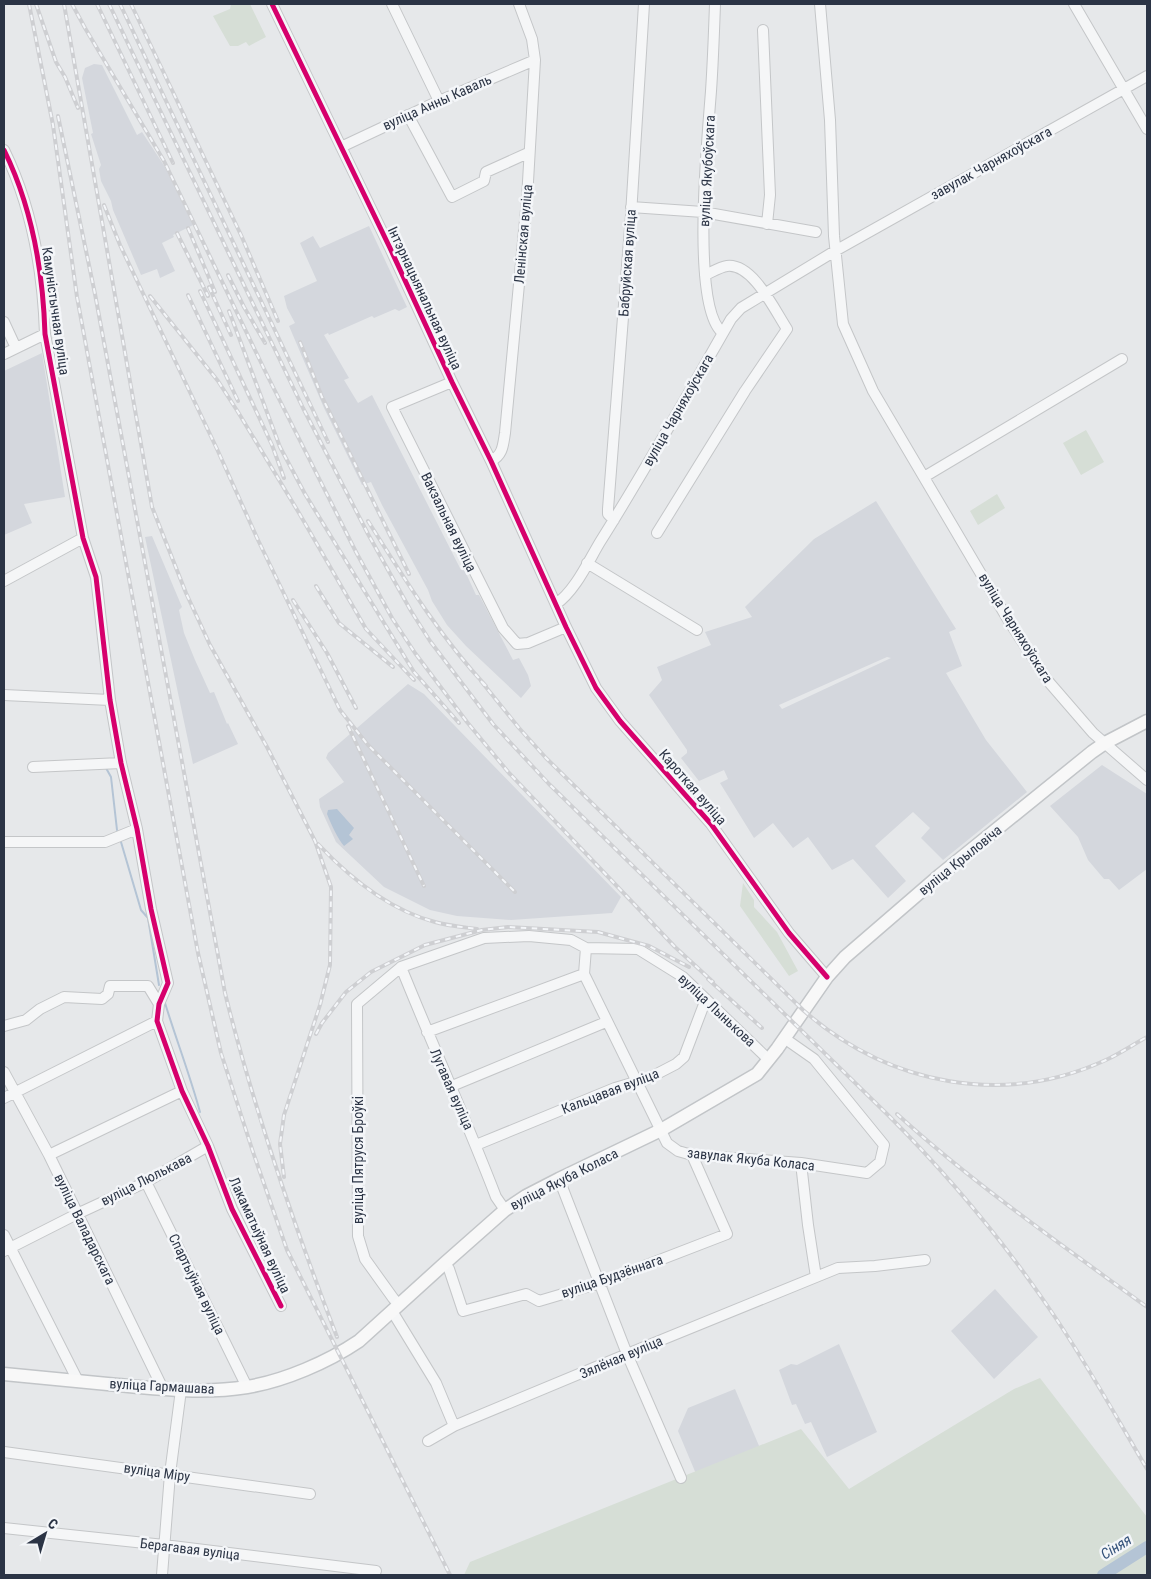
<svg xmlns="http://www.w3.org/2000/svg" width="1151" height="1579" font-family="'Roboto Condensed',sans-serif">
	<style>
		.built { fill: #d4d7dd; fill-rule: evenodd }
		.green { fill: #d6ded6 }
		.water { fill: #b4c4d5 }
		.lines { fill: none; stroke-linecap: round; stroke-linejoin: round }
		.stream { stroke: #b4c4d5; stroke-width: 2 }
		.river { stroke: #b4c4d5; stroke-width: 12 }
		.minor-casing { stroke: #c4c6c8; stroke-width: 12 }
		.major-casing { stroke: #c2c5c8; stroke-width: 15 }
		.minor { stroke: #f5f6f7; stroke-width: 10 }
		.major { stroke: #f8f8f8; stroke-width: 12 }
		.rail-casing { stroke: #cecfd2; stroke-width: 4 }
		.rail { stroke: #f4f6f9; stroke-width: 2; stroke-dasharray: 5.5; stroke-linecap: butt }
		.cycleway-casing { stroke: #f4f6f9; stroke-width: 8 }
		.cycleway { stroke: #d6006c; stroke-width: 5 }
		.labels { text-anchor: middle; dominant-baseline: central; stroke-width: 5; stroke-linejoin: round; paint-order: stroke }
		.street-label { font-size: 14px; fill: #2b3445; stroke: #f4f6f9 }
		.water-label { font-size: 15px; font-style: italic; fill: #34527a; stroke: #f4f6f9 }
	</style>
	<rect width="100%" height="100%" fill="#e6e8ea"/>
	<path class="built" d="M94 64 102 65 137 135 142 132 165 167 193 225 173 235 174 237 162 243 175 271 160 278 157 269 141 275 113 210 111 201 101 181 99 169 101 165 91 134 93 133 82 78 85 68Z
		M369 226 407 307 399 311 395 309 374 318 372 316 329 335 328 333 324 335 349 378 344 380 358 403 372 395 461 570 464 569 476 595H479L513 660 519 658 528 675 531 686 521 698 466 646 447 625 432 601 428 590 382 505 371 482 362 485 324 408 289 326 295 323 287 308 284 296 317 281 300 243 313 236 320 248Z
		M42 353 65 497 24 504 32 523 4 535V371Z
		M876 501 956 629 949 632 962 666 946 673 986 740 1027 792 943 860 921 838 930 828 913 812 875 846 906 881 888 898 853 859 832 870 808 837 793 848 773 823 754 838 720 783 728 779 724 770 699 781 681 758 687 753V750L649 695 662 680 657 667 711 645 705 632 752 617 745 607 814 539ZM887 657 891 658 782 709 779 705Z
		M152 536 182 607 179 610 184 633 195 660 210 693 214 692 227 724 228 723 238 744 193 764 145 537Z
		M408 684 424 694 621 897 612 913 511 920 457 916 430 910 384 887 336 842 320 807 319 799 344 782 326 758 328 753Z
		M1102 765 1147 794V869L1119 890 1109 879H1104L1088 860 1078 837 1050 806Z
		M995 1289 1038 1337 994 1379 951 1331Z
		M839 1344 877 1432 827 1457 811 1422 805 1424 796 1404 792 1405 779 1370 791 1364 797 1365Z
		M735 1389 762 1453 699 1481 678 1431 688 1408Z"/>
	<path class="green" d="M231 4H250L266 37 249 46 246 42 238 46H230L213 16 230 9Z
		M1086 430 1104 462 1081 475 1063 443Z
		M997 494 1005 508 978 525 970 511Z
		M743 883 754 900V907L777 932 798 971 789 976 740 906Z
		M1040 1378 1147 1517V1573L1145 1575H464L470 1562 801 1429 849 1489 1014 1389Z"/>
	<path class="water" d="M337 809 354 828 349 835 353 839 344 846C338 839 331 824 327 814L328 810Z"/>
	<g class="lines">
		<path class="stream" d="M106 768 111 777 117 830
			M121 842 141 910 148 918 159 985
			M165 1003C176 1039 190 1075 200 1112"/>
		<path class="river" d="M1103 1575 1147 1547"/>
		<g class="minor-casing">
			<path id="minor" d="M272 4 390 248 452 382 491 461 566 627 596 688 620 721 711 824 789 933 827 977
				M392 4 439 101
				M715 4C714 33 713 62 711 91 708 133 690 309 723 333
				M820 4 830 120 834 236 843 324 873 391 1007 618 1048 681 1093 733 1147 780
				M1074 4 1147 129
				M763 30 770 195 767 224
				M408 115 452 197 484 181 486 172 528 153
				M341 147 439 101 535 60
				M4 150C32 207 43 271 45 334L83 538 96 577 110 700 121 763 137 829 151 909 168 983 159 1004 157 1021 182 1091 208 1146 232 1209 281 1306
				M631 207 703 212 816 232
				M4 322 16 348
				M4 354 45 334
				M452 382 392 407 503 628 517 644 528 643 566 627
				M491 461C503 455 503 445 505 433L527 199 535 60 532 39 519 4
				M924 477 1122 359
				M614 520 608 514V509L631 215 644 4
				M657 533 745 391 787 329C775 311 753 263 727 266 720 267 712 272 705 275
				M587 563 697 630
				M4 581 83 538
				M556 604C575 591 588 562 600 542 646 469 688 394 731 319L741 308 835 251 1147 76
				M4 695 110 700
				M33 767 121 763
				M4 842H105L137 829
				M586 948 584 974 667 1143 678 1151 692 1155 801 1163 867 1173 880 1162 884 1145 814 1059 784 1038
				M401 967C432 1044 466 1119 496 1197L505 1210
				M4 1026 26 1020 40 1009 64 997 102 999 108 994 110 986H148L159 1004
				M427 1032 584 974
				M4 1072 49 1155 163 1389
				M452 1086 606 1022
				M4 1098 157 1021
				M476 1145 615 1088 649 1078 676 1064 684 1057 706 999
				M49 1155 182 1091
				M801 1163 808 1225 816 1277
				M559 1179 627 1354 681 1478
				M146 1182 247 1387
				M4 1235 78 1381
				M4 1251 77 1214 146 1182 208 1146
				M445 1263 449 1269 463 1311 526 1294 539 1301 600 1283 727 1234 692 1155
				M399 1305 393 1298 365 1259 358 1236 357 1004 401 967 484 938 529 936 571 940 586 948 638 949 683 977 769 1060
				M392 1311 436 1383 454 1426
				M428 1441 454 1426 627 1354 838 1268 875 1266 925 1260
				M4 1452 310 1494
				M4 1528 164 1545 376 1571
				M162 1575 170 1474 181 1390"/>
		</g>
		<g class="major-casing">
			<path id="major" d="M4 1374C42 1378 80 1381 118 1385 160 1389 204 1394 247 1387 284 1381 328 1362 359 1341L445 1263 505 1210 526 1196 559 1179 661 1130 757 1074 777 1049 827 977 845 957 940 875 1092 752 1105 743 1147 721"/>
		</g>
		<use href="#minor" class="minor"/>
		<use href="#major" class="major"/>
		<g class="rail-casing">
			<path id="rail" d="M29 4 53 125 77 297 198 953 221 1053 253 1152 287 1250 450 1575
				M36 4 56 62 65 77 78 108
				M64 4 152 507 186 593 210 645 267 747 315 841 331 887 330 965 320 1005 284 1115 280 1144 284 1177
				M72 4 85 28 164 161 267 375 356 552 392 618 415 653 467 722 509 773 675 947 713 982
				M97 4 173 163
				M109 4 303 408 368 534 411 611 430 641 493 724 549 784 888 1115C950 1177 1006 1244 1055 1317 1088 1366 1117 1418 1147 1469
				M120 4 328 442
				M131 4 241 235 278 321
				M58 116 95 294 225 993C254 1110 294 1225 337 1337
				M104 205 120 245 217 449 258 540 340 710 368 745 515 892
				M188 228 215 292
				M177 233 208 296
				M228 275 244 307 265 343
				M209 287 231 335
				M200 291 272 445 284 478
				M188 295 238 401
				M150 296 218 381 238 412 299 513 366 629 414 680
				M229 311 280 447 305 494 414 672 459 723
				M300 342 322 397 409 574
				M368 521C404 578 440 637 486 686
				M316 586 339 623 393 667
				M293 600 327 653 356 708
				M481 681 519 728 546 758 803 1010C888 1085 1004 1108 1108 1059 1121 1053 1134 1044 1147 1037
				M348 726 424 886
				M318 844C350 878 389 910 435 922 449 926 463 927 477 929
				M708 979 762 1028
				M316 1034 322 1023 346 992 371 972 425 945 482 930 508 927 598 932 649 946 689 967
				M897 1114C975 1185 1062 1245 1147 1307"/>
		</g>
		<use href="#rail" class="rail"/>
		<g class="cycleway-casing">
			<path id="cycleway" d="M272 4 390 248 452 382 491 461 566 627 596 688 620 721 711 824 789 933 827 977
				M4 150C32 207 43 271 45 334L83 538 96 577 110 700 121 763 137 829 151 909 168 983 159 1004 157 1021 182 1091 208 1146 232 1209 281 1306"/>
		</g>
		<use href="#cycleway" class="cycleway"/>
	</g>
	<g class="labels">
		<g class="street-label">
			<text transform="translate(437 102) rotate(-24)">вуліца Анны Каваль</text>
			<text transform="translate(991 163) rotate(-29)">завулак Чарняхоўскага</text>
			<text transform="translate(707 171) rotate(-87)">вуліца Якубоўскага</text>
			<text transform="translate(523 234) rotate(-85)">Ленінская вуліца</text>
			<text transform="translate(627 263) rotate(-86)">Бабруйская вуліца</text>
			<text transform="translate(425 298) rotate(65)">Інтэрнацыянальная вуліца</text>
			<text transform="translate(56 311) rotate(82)">Камуністычная вуліца</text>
			<text transform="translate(678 410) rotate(-60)">вуліца Чарняхоўскага</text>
			<text transform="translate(449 522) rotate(64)">Вакзальная вуліца</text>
			<text transform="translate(1016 628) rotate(58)">вуліца Чарняхоўскага</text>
			<text transform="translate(693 787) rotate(49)">Кароткая вуліца</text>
			<text transform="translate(960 860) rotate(-39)">вуліца Крыловіча</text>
			<text transform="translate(717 1010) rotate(43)">вуліца Лынькова</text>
			<text transform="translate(452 1089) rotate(66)">Лугавая вуліца</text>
			<text transform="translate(610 1091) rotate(-21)">Кальцавая вуліца</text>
			<text transform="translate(751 1159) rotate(6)">завулак Якуба Коласа</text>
			<text transform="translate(358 1160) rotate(-90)">вуліца Пятруся Броўкі</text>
			<text transform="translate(146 1179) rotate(-27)">вуліца Люлькава</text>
			<text transform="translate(564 1179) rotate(-27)">вуліца Якуба Коласа</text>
			<text transform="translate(85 1229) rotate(64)">вуліца Валадарскага</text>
			<text transform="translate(260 1235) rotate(65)">Лакаматыўная вуліца</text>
			<text transform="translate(612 1276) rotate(-19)">вуліца Будзённага</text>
			<text transform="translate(197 1284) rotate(64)">Спартыўная вуліца</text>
			<text transform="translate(621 1357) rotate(-23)">Зялёная вуліца</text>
			<text transform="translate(162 1386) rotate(3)">вуліца Гармашава</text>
			<text transform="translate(157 1472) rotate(8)">вуліца Міру</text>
			<text transform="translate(190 1549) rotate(7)">Берагавая вуліца</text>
		</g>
		<g class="water-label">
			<text transform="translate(1116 1547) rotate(-32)">Сіняя</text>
		</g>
	</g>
	<rect width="1151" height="1579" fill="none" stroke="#2b3445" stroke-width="10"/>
	<g transform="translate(45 1534) rotate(38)" stroke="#f4f6f9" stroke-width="4" paint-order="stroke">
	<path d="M0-4L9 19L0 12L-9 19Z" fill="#2b3445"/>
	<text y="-8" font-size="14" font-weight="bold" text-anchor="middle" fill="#2b3445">С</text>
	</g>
</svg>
